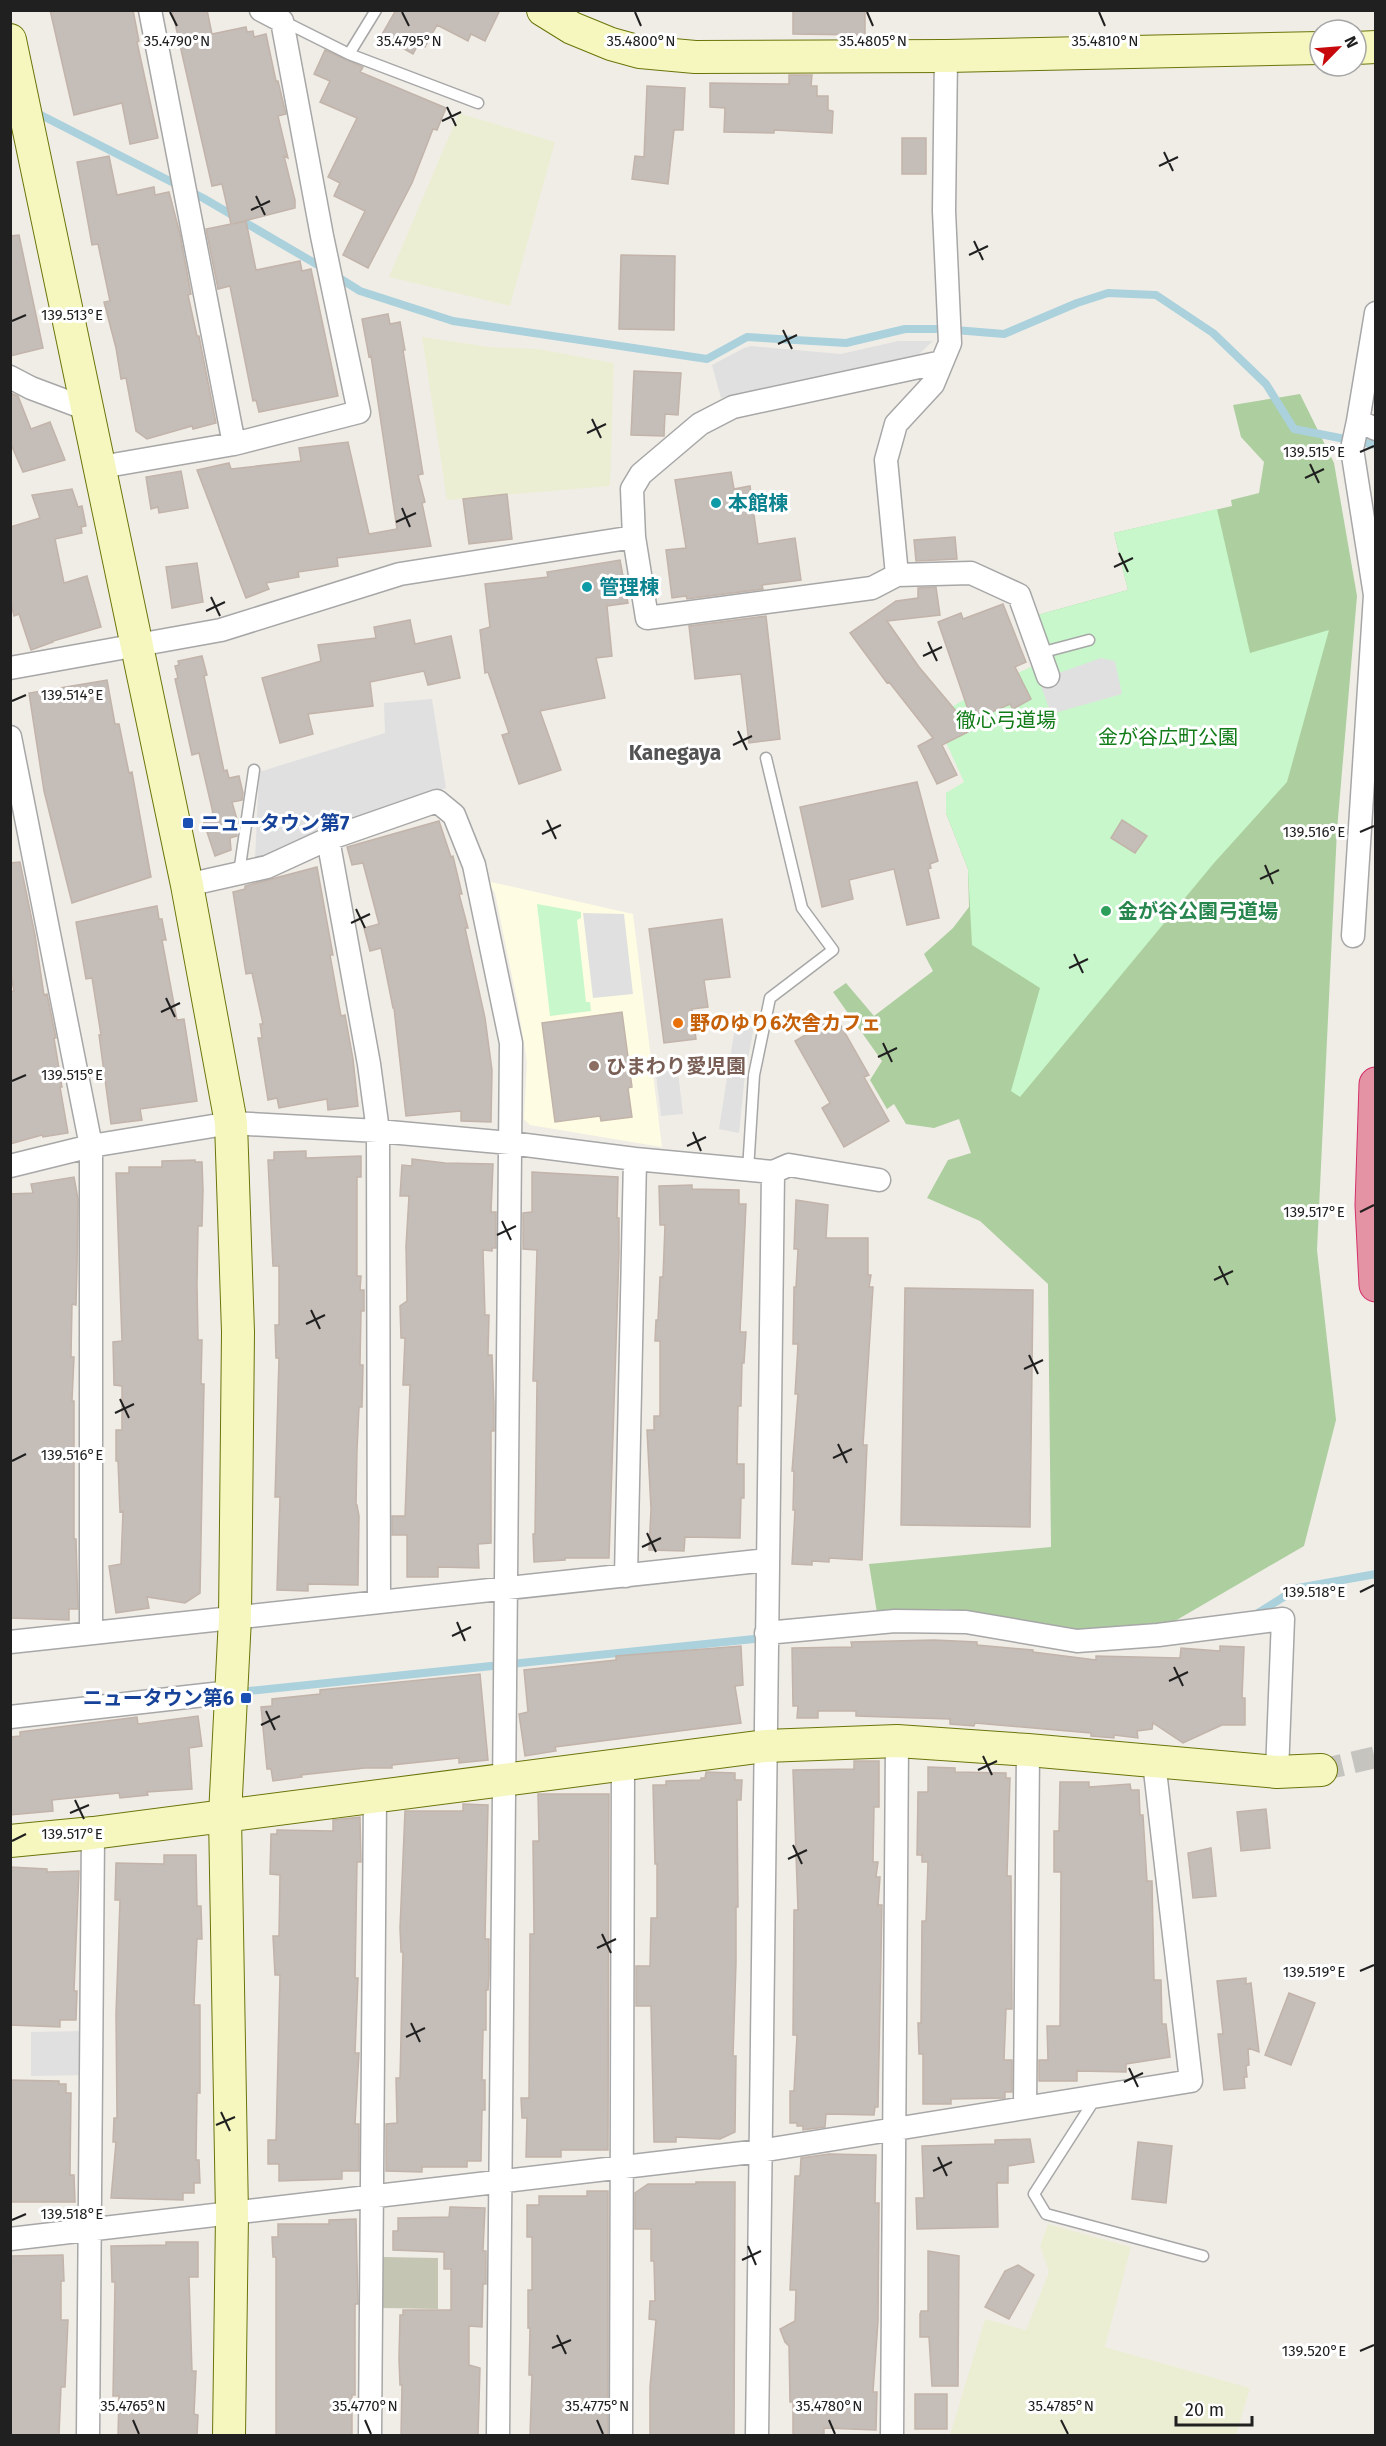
<svg xmlns="http://www.w3.org/2000/svg" width="1386" height="2446" font-family="'Fira Sans','Noto Sans JP',sans-serif">
	<style>
		.education { fill: #fefde3 }
		.construction { fill: #c5c5b3 }
		.farmland { fill: #eceed4 }
		.forest { fill: #adce9e }
		.park { fill: #c7f7ca }
		.parking { fill: #e0e0e0 }
		.lines { fill: none; stroke-linecap: round; stroke-linejoin: round }
		.stream { stroke: #aad1dc; stroke-width: 8 }
		.building { fill: #c5bdb7; stroke: #c2b4aa; stroke-width: 1.5 }
		.street-tunnel { stroke: #c6c4bf; stroke-width: 22; stroke-dasharray: 22 11; stroke-linecap: butt }
		.lane-casing { stroke: #a7a7a7; stroke-width: 13 }
		.street-casing { stroke: #a7a7a7; stroke-width: 25 }
		.secondary-casing { stroke: #6b750a; stroke-width: 34 }
		.highway-casing { stroke: #d42f6a; stroke-width: 35 }
		.lane { stroke: #fff; stroke-width: 10 }
		.street { stroke: #fff; stroke-width: 22 }
		.secondary { stroke: #f5f7bf; stroke-width: 32 }
		.highway { stroke: #e493a4; stroke-width: 33 }
		.ticks { fill: none; stroke: #202020; stroke-width: 2 }
		.culture-dot { fill: #0f9aa8; stroke: #fff; stroke-width: 2 }
		.transit-dot { fill: #1a4fb4; stroke: #fff; stroke-width: 2 }
		.leisure-dot { fill: #2e9e5b; stroke: #fff; stroke-width: 2 }
		.food-dot { fill: #e8710a; stroke: #fff; stroke-width: 2 }
		.education-dot { fill: #8d6e63; stroke: #fff; stroke-width: 2 }
		.labels { text-anchor: middle; dominant-baseline: central; stroke-width: 6; stroke-linejoin: round; paint-order: stroke }
		.culture-label { font-size: 20px; font-weight: bold; fill: #0d838f; stroke: #fff; text-anchor: start }
		.park-label { font-size: 20px; fill: #117c18; stroke: #fff }
		.transit-label { font-size: 20px; font-weight: bold; fill: #164399; stroke: #fff; text-anchor: start }
		.leisure-label { font-size: 20px; font-weight: bold; fill: #27864d; stroke: #fff; text-anchor: start }
		.food-label { font-size: 20px; font-weight: bold; fill: #c56008; stroke: #fff; text-anchor: start }
		.education-label { font-size: 20px; font-weight: bold; fill: #785e54; stroke: #fff; text-anchor: start }
		.neighbourhood-label { font-size: 21px; font-weight: bold; fill: #535353; stroke: #fff }
		.ticks-label { font-size: 15px; text-anchor: middle; fill: #202020; stroke: #fff; stroke-width: 6; stroke-linejoin: round; paint-order: stroke }
	</style>
	<rect width="100%" height="100%" fill="#f0ede7"/>
	<path class="education" d="M487 881 633 914 662 1147 530 1125 524 1119 527 1062 517 1001 495 893Z"/>
	<path class="construction" d="M383 2257 438 2258V2309L383 2308Z"/>
	<path class="farmland" d="M459 113 555 142 510 306 389 277Z
		M422 337 490 347 538 349 614 363 610 486 447 500Z
		M1048 2224 1131 2247 1105 2347 1250 2388 1236 2435H950L985 2319 1026 2330 1049 2272 1040 2246Z"/>
	<path class="forest" d="M1300 394 1334 463 1357 596 1337 830 1317 1250 1336 1420 1304 1546 1168 1625 1073 1632 993 1615 945 1609 877 1613 869 1564 1051 1547 1048 1284 980 1221 927 1198 948 1160 971 1153 959 1119 934 1128 906 1124 894 1104 887 1109 870 1080 882 1061 833 992 846 983 874 1016 933 971 924 954 953 928 969 907 968 869 946 813V793L1034 749V616L1128 590 1114 533 1232 506 1231 500 1259 493 1264 462 1241 437 1233 405Z"/>
	<path class="park" d="M1217 509 1250 653 1329 630 1287 782 1214 863 1020 1097 1011 1091 1040 988 972 945 968 869 946 813V793L964 782 935 718C955 704 976 692 998 682 1018 672 1030 670 1048 655L1034 616 1128 590 1114 533Z
		M537 904 581 912V918L577 920 586 1002H590L591 1011 550 1016Z"/>
	<path class="parking" d="M898 341H933L918 355 721 398 712 365 744 348 751 346 841 354Z
		M1101 658 1115 661 1122 694 1051 714 1039 680Z
		M432 699 446 788 320 831 255 860 259 772 385 733 384 703Z
		M583 913 624 914 633 994 593 998Z
		M737 1014 756 1017 745 1074 739 1133 719 1129Z
		M677 1064 683 1114 661 1116 655 1066Z
		M82 2031 83 2075 31 2076V2032Z"/>
	<g class="lines">
		<path class="stream" d="M33 111 203 198 323 268
			M336 276 360 291 453 321 707 359 747 337 846 343 905 329H943L1004 334 1077 303 1108 293 1156 295 1213 333 1266 384 1294 429 1376 445
			M1255 1615 1298 1588 1376 1574
			M239 1692 764 1638"/>
	</g>
	<path class="building" d="M50 10H133L139 41 137 42 158 138 130 144 122 103 74 115Z
		M172 10H207L212 34 246 27 247 32 253 31 254 37 266 34 276 81H278L286 114 278 116 288 158 284 156 295 200V208L233 224 246 221 256 270 300 261 302 271 311 269 338 396 259 412 256 400 253 401 230 286 218 289 206 229 231 224 222 184 212 186Z
		M396 10H500L485 41 471 34 468 41 437 25 425 47 419 43 413 54 381 36Z
		M793 10H865V35L793 34Z
		M325 50 363 67 360 72 446 108 437 130 433 129 412 183 368 268 343 255 365 211 334 196 340 183 328 177 357 118 320 102 330 81 314 74Z
		M789 75H812L811 86H817V96H828V110L833 111 832 133 774 130V133L724 132 725 108 710 107V83L789 84Z
		M647 86 685 88 683 130H674L668 184 632 179 635 156 644 157Z
		M902 138H926V174H902Z
		M109 156 117 195 154 187 155 195 169 192 180 234 191 294 188 295 197 336H199L216 423 193 429 192 426 147 439 136 431 126 378 121 379 116 348 104 302 110 301 98 244 92 245 77 162Z
		M19 235 43 348 10 356V236Z
		M621 255 675 256 674 330 619 329Z
		M388 314 390 324 400 322 405 350H403L423 474 418 475 425 502 422 503 431 546 337 558 338 566 298 572 299 577 266 583 269 589 246 598 197 470 229 463 231 469 301 461 299 448 348 442 369 534 397 529 371 356 369 357 362 319Z
		M634 371 681 373 678 415 665 414 664 436 631 435Z
		M10 393 18 396 31 429 50 422 65 460 23 472 10 442Z
		M181 471 188 508 159 513 158 507 151 509 146 477Z
		M731 472 734 489 750 486 758 544 795 538 801 580 762 585 763 589 687 599 686 596 672 598 666 550 686 548 675 480Z
		M72 489 78 507 82 506 86 526 81 527 82 533 55 539 64 583 87 576 101 627 53 641V642L31 650 19 614 14 616 10 600V527L40 518 32 495Z
		M507 494 512 539 469 544 463 499Z
		M955 537 957 559 916 561 914 540Z
		M620 560 628 603 607 606 612 656 596 658 605 698 540 711 561 770 519 784 502 735 509 733 488 672 485 673 480 630 490 627 485 584 548 577 547 572Z
		M197 563 203 602 172 608 166 567Z
		M936 587 940 615 887 621 919 667 972 730 942 745 957 775 937 784 918 746 933 738 889 682 887 683 850 633 896 601 918 598V588Z
		M1003 604 1026 662 1015 667 1031 699 1013 709 1010 704 972 721 938 622 961 613 963 619Z
		M766 616 780 739 749 743 741 674 695 679 689 626Z
		M410 620 415 644 451 636 460 678 428 685 424 671 370 682 373 706 308 714 313 734 280 743 262 678 321 661 318 645 376 638 374 627Z
		M202 656 207 675 204 676 224 771 227 770 229 778 239 776 243 793 242 800 232 802 238 823 235 824 237 836 230 838 231 850 215 856 202 817 213 813 199 753 192 755 175 679 178 678 175 666 179 665 178 661Z
		M107 680 115 724H119L129 773 132 772 151 877 72 903 44 791 29 693Z
		M917 782 938 861 930 864 931 868 928 869 939 918 907 925 894 869 849 880 853 899 822 907 800 807Z
		M1122 820 1147 836 1135 853 1111 838Z
		M439 821 451 857 453 856 462 894H459L468 928H465L485 1018 492 1070 491 1122 461 1121V1111L406 1116 394 1008H393L381 948 370 951 364 928 379 924 363 863 352 865 347 847Z
		M20 862 35 935 44 995 47 994 56 1038H54L62 1087H60L68 1133 43 1137 42 1135 10 1144V992L14 991 10 970V863Z
		M317 867 333 955H330L341 1016 345 1015 353 1059 358 1106 328 1110 327 1099 279 1108 277 1098 268 1100 258 1038H262L260 1024H263L252 973 246 974 233 892 245 889V886Z
		M157 906 159 919H162L166 940H162L177 1020 184 1019 197 1101 140 1109 142 1120 111 1124 99 1035H101L92 978 86 979 76 922Z
		M722 919 730 977 704 980 708 1007 692 1009 696 1039 664 1043 649 929Z
		M622 1012 632 1087 628 1088 632 1117 601 1121 600 1116 555 1122 542 1023Z
		M836 1017 869 1075 864 1077 889 1121 844 1147 822 1108 830 1103 795 1041Z
		M306 1151V1158L361 1156V1177H357V1276H361L360 1290H364V1311H361L360 1365H363L362 1407H359L357 1450 356 1505H357L359 1516 358 1585 308 1584V1591L277 1590 280 1497H275L279 1358H276L275 1325H279V1266H273L268 1160H274V1152Z
		M412 1159 445 1163 493 1164 491 1212H496V1248H492V1251L483 1250 485 1315H489L488 1355H492L494 1405V1431H491V1543L478 1544 479 1568 438 1567V1577H407V1535H392V1516H405L410 1385H403L405 1338H401L400 1306 407 1301 406 1246 409 1196H400L402 1165 412 1166Z
		M195 1160V1162H202L203 1190 202 1226H198L197 1284 198 1340H202L201 1384H204L200 1593 185 1603 147 1597 149 1608 116 1613 109 1566 121 1564 123 1511 120 1512 118 1461H116V1430H122V1386L114 1385 113 1342 122 1341 116 1173H129V1167H162V1161Z
		M532 1172 618 1177 617 1218H619V1253L609 1558H565V1560L534 1562 533 1534H535L537 1381H533L537 1250 523 1249V1213L532 1212Z
		M74 1177 78 1199 77 1268 76 1305 72 1304 71 1357H74L72 1401H74V1539H76L78 1609H69V1620L10 1618V1194L33 1193 31 1184Z
		M692 1185V1189L739 1190V1204H746L740 1332H746L744 1363H742L741 1406H738L737 1464H744V1498H741L740 1538 685 1537 684 1551 649 1550 651 1509 647 1430H654V1416H660V1341H655L656 1320H658L660 1277H663L665 1225H660L659 1186Z
		M796 1200 828 1205 826 1238H868V1275H871L869 1287H873L863 1445H867L862 1560 829 1558V1562L812 1561V1565L792 1564 795 1510H793L794 1471H792L798 1394H795L798 1344H793L794 1287H796L798 1249H794Z
		M905 1288 1033 1290 1030 1527 901 1525Z
		M934 1640 977 1642V1645L1033 1650V1652L1096 1660V1656L1180 1658 1181 1648 1220 1651V1646L1244 1647 1242 1698H1245V1725H1222L1183 1743 1153 1723 1152 1729 1137 1731 1138 1738 1114 1735V1738L1091 1736V1733L975 1723 974 1726 950 1724V1719L856 1716V1711H818V1718H797L798 1706H793L792 1648 852 1647 851 1642Z
		M741 1646 743 1685 735 1686 741 1723 555 1747 556 1751 525 1756 519 1714 528 1712 524 1670 616 1660V1656Z
		M480 1674 488 1760 459 1763V1758L392 1765V1768H365L301 1775 302 1777 273 1781 271 1769H267L261 1707 272 1706V1699L320 1694V1690Z
		M198 1716 202 1746 189 1748 192 1789 147 1792 148 1795 120 1798 119 1793 52 1800 53 1811 10 1815V1737L20 1736V1732L137 1717 138 1724Z
		M854 1761H879V1807H874L873 1862H878L876 1877H880L878 1905H882L878 2107H875L874 2115 826 2114 825 2127 803 2130V2126H797V2123H790V2091H794L797 2035H793L794 1910H798L793 1770 854 1769Z
		M928 1767 955 1768V1772L1006 1773V1778H1010L1007 1876H1011L1012 2009H1006L1004 2060H1012V2092H1005V2098L951 2099V2104H923V2054H919L918 2023H921L922 1921H926L928 1862H922V1855H917L918 1792H928Z
		M706 1772 735 1773V1780H742L741 1800H737L738 1907H736V1963L733 2056H736L735 2132 720 2139 676 2137V2142H654L651 2006H636V1966H650L651 1918H657V1864H655L653 1785H666V1781L701 1780V1778H705Z
		M1060 1782H1089V1787L1130 1784 1131 1790H1139L1140 1815H1143L1147 1881H1152L1154 1980H1161L1162 2024H1166L1170 2057 1126 2064V2072L1077 2071V2081H1039V2060H1048L1047 2026H1060L1061 1872H1054V1831H1059Z
		M538 1794H609L608 2150H561V2157H526L527 2118H522L521 2098H529L530 1934H534L533 1841H539Z
		M463 1804 488 1805 485 1939H489V1975L488 1990H486V2030H483L482 2080H485V2110H482L481 2161H467V2167H422V2172L386 2171V2124L397 2123 396 2078H400L403 1952H401L400 1928 405 1811H463Z
		M1266 1809 1270 1848 1241 1851 1237 1812Z
		M360 1817 361 1862H357L355 1978H358L355 2053H359L355 2124H359V2171H342V2179L279 2181V2164H268V2140H276L280 1975H275L273 1936H279L280 1875 270 1874 271 1834H277V1830L333 1831V1820Z
		M1211 1848 1216 1896 1193 1898 1188 1853Z
		M164 1855H196L197 1906H201L202 1939H197L194 2005H200V2093H197L196 2160H199L200 2183H194V2193H183V2200L111 2198 116 2142H113L114 2118H117L116 2014 120 1900H115L116 1863 164 1864Z
		M10 1867 47 1869V1872L79 1871 74 1991H77L76 2020H60V2027L10 2025Z
		M1246 1978V1984L1251 1983 1259 2052 1248 2048 1249 2065 1246 2066 1247 2077H1244L1245 2088 1224 2090 1218 2034H1223L1217 1981Z
		M1289 1993 1315 2003 1291 2065 1265 2055Z
		M10 2080 59 2081V2084H66V2093H71L70 2175H74L75 2202H10Z
		M1030 2139 1034 2162 1008 2166V2183H997L998 2227 917 2229 916 2198H924L922 2146 995 2144V2140Z
		M1138 2142 1172 2146 1166 2203 1132 2199Z
		M829 2154 876 2155 875 2203H879L878 2321 873 2392H877L876 2430 824 2428V2436H793V2402H790L789 2346 785 2342 780 2329 795 2321 796 2290H790L795 2176H800L801 2158Z
		M696 2182H735L734 2436H650V2387L656 2320 649 2319 650 2301H655L654 2261H651V2229H635V2193L648 2184H696Z
		M587 2191H608V2436H530L532 2375H529L530 2328H528V2290H532V2237H527V2205H539V2196H587Z
		M450 2207 485 2208 483 2251H486V2284H483L482 2327 469 2326V2365L480 2368 478 2436H401L402 2385H400L399 2359 400 2315H403V2310H451V2269H444V2252L393 2250V2231H398V2218L449 2217Z
		M356 2219 358 2304H355V2395H352V2436H276V2257H273L272 2237H278V2224H329V2220Z
		M166 2242H198V2277H189L192 2371H196L194 2414 198 2415 197 2436H118L119 2396H113L115 2282H112L111 2246 166 2245Z
		M928 2251 959 2256 958 2386H932L929 2337H920V2314L921 2311H928Z
		M63 2255 64 2281H61V2320H68L65 2387H61L59 2435 10 2436V2256Z
		M1018 2265 1034 2275 1009 2319 985 2307 1005 2271Z
		M915 2394H947V2429H915Z"/>
	<g class="lines">
		<path class="street-tunnel" d="M1321 1770 1376 1757"/>
		<g class="lane-casing">
			<path id="lane" d="M283 21 349 54 478 103
				M349 54 376 10
				M1040 653 1089 640
				M239 873 254 770
				M748 1170 754 1075 770 998 833 950 802 908 766 758
				M1095 2099 1034 2194 1046 2214 1203 2256"/>
		</g>
		<g class="street-casing">
			<path id="street" d="M150 10 234 444
				M1376 313 1358 421 1376 429
				M942 362 733 407 700 424 641 474 632 489 634 537 647 618 872 588 897 575 886 460 896 424 933 384 950 343 944 211 946 56
				M10 377 31 388 87 409
				M101 467 234 444 359 412 322 236 282 21 261 10
				M897 575 971 573 1019 595 1048 676
				M10 668 221 630 400 574 634 537
				M10 737 91 1146V1633
				M328 839 369 1064 378 1131 379 1602
				M187 885 267 867 328 839 437 801 454 815 474 865 511 1043 498 2436
				M1353 936 1375 595 1352 449 1358 421
				M10 1166 91 1146 231 1123 378 1131 510 1143 635 1159 773 1172 789 1165 879 1180
				M626 1576 635 1159
				M766 1633 895 1621 966 1622 1077 1641 1158 1635 1283 1619 1277 1772
				M10 1642 767 1560
				M10 1717 231 1692
				M1025 2108 1028 1750
				M10 2239 760 2151 1191 2081 1154 1762
				M88 2436 93 1833
				M370 2436 375 1795
				M621 2436 623 1764
				M757 2436 773 1172
				M892 2436 897 1741"/>
		</g>
		<g class="secondary-casing">
			<path id="secondary" d="M543 10 572 28 611 44 640 52 695 57 946 56 1320 48
				M10 40 187 885 231 1123 238 1332 235 1618 225 1815 232 2215 229 2436
				M1356 48 1376 47
				M10 1841 93 1833 765 1746 897 1741 1028 1750 1277 1772 1321 1770"/>
		</g>
		<g class="highway-casing">
			<path id="highway" d="M1376 1084 1372 1205 1376 1285"/>
		</g>
		<use href="#lane" class="lane"/>
		<use href="#street" class="street"/>
		<use href="#secondary" class="secondary"/>
		<use href="#highway" class="highway"/>
	</g>
	<path class="ticks" d="M170 12 177 26M402 12 409 26M635 12 641 26M867 12 873 26M1099 12 1105 26M447 107 456 126M442 121 461 112M1164 152 1173 171M1159 166 1178 157M256 196 265 215M251 210 270 201M974 241 983 260M969 255 988 246M12 321 26 315M783 330 792 349M778 344 797 335M592 419 601 438M587 433 606 424M1360 452 1374 446M1310 464 1319 483M1305 478 1324 469M402 508 410 527M396 522 416 513M1119 553 1128 572M1114 567 1133 558M211 597 220 616M206 611 225 602M928 642 937 661M923 656 942 647M12 701 26 695M738 731 747 750M733 745 752 736M547 820 556 839M1360 832 1374 826M542 834 561 825M1265 865 1273 884M1260 879 1279 870M356 909 365 928M351 923 370 914M1074 954 1083 973M1069 968 1088 959M166 998 175 1017M161 1012 180 1003M883 1043 892 1062M878 1057 897 1048M12 1081 26 1075M693 1132 701 1151M687 1146 706 1137M1360 1212 1374 1205M502 1221 511 1240M497 1235 516 1226M1219 1266 1228 1285M1214 1280 1233 1271M311 1310 320 1329M306 1324 325 1315M1029 1355 1038 1374M1024 1369 1043 1360M120 1399 129 1418M115 1413 134 1404M838 1444 847 1463M833 1458 852 1449M12 1461 26 1454M647 1533 656 1552M642 1547 661 1538M1360 1592 1374 1585M457 1622 465 1641M452 1636 471 1627M1174 1667 1183 1686M1169 1681 1188 1672M266 1711 275 1730M261 1725 280 1716M983 1756 992 1775M978 1770 997 1761M75 1800 84 1819M70 1813 89 1805M12 1841 26 1834M793 1845 802 1864M788 1859 807 1850M602 1934 611 1953M597 1948 616 1939M1360 1971 1374 1965M411 2023 420 2042M406 2037 425 2028M1129 2068 1138 2087M1124 2082 1143 2073M221 2112 230 2131M216 2125 235 2117M938 2157 947 2176M933 2171 952 2162M12 2220 26 2214M748 2246 756 2265M742 2260 761 2251M557 2335 566 2354M552 2348 571 2340M1360 2351 1374 2345M133 2420 139 2434M365 2420 371 2434M597 2420 603 2434M829 2420 835 2434M1061 2420 1068 2434"/>
	<g class="culture-dot">
		<circle cx="716" cy="503" r="6"/>
		<circle cx="587" cy="587" r="6"/>
	</g>
	<g class="transit-dot">
		<rect x="182" y="817" width="12" height="12" rx="3"/>
		<rect x="240" y="1692" width="12" height="12" rx="3"/>
	</g>
	<circle class="leisure-dot" cx="1106" cy="911" r="6"/>
	<circle class="food-dot" cx="678" cy="1023" r="6"/>
	<circle class="education-dot" cx="594" cy="1066" r="6"/>
	<g class="labels">
		<g class="culture-label">
			<text x="728" y="503">本館棟</text>
			<text x="599" y="587">管理棟</text>
		</g>
		<g class="park-label">
			<text x="1006" y="720">徹心弓道場</text>
			<text x="1168" y="737">金が谷広町公園</text>
		</g>
		<g class="transit-label">
			<text x="200" y="823">ニュータウン第7</text>
			<text x="234" y="1698" text-anchor="end">ニュータウン第6</text>
		</g>
		<g class="leisure-label">
			<text x="1118" y="911">金が谷公園弓道場</text>
		</g>
		<g class="food-label">
			<text x="690" y="1023">野のゆり6次舎カフェ</text>
		</g>
		<g class="education-label">
			<text x="606" y="1066">ひまわり愛児園</text>
		</g>
		<g class="neighbourhood-label">
			<text x="675" y="753">Kanegaya</text>
		</g>
	</g>
	<g class="ticks-label">
		<text x="177" y="46">35.4790°N</text>
		<text x="409" y="46">35.4795°N</text>
		<text x="641" y="46">35.4800°N</text>
		<text x="873" y="46">35.4805°N</text>
		<text x="1105" y="46">35.4810°N</text>
		<text x="72" y="320">139.513°E</text>
		<text x="1314" y="457">139.515°E</text>
		<text x="72" y="700">139.514°E</text>
		<text x="1314" y="837">139.516°E</text>
		<text x="72" y="1080">139.515°E</text>
		<text x="1314" y="1217">139.517°E</text>
		<text x="72" y="1460">139.516°E</text>
		<text x="1314" y="1597">139.518°E</text>
		<text x="72" y="1839">139.517°E</text>
		<text x="1314" y="1977">139.519°E</text>
		<text x="72" y="2219">139.518°E</text>
		<text x="1314" y="2356">139.520°E</text>
		<text x="133" y="2411">35.4765°N</text>
		<text x="365" y="2411">35.4770°N</text>
		<text x="597" y="2411">35.4775°N</text>
		<text x="829" y="2411">35.4780°N</text>
		<text x="1061" y="2411">35.4785°N</text>
	</g>
	<rect width="1386" height="2446" fill="none" stroke="#202020" stroke-width="24"/>
	<g transform="translate(1338 48) rotate(65)"><circle r="28" fill="#ffffff" stroke="#a6a6a6" stroke-width="1.5"/>
	<path d="M0-4.5L10 22L0 15L-10 22Z" fill="#c8090c"/>
	<text y="-9" font-size="16" font-weight="bold" text-anchor="middle" fill="#202020">N</text>
	</g>
	<path d="M1176 2416v9h76v-9" fill="none" stroke="#202020" stroke-width="3"/>
	<text x="1185" y="2416" font-size="18" fill="#202020" stroke="#ffffff" stroke-width="4.5" paint-order="stroke">20 m</text>
</svg>
